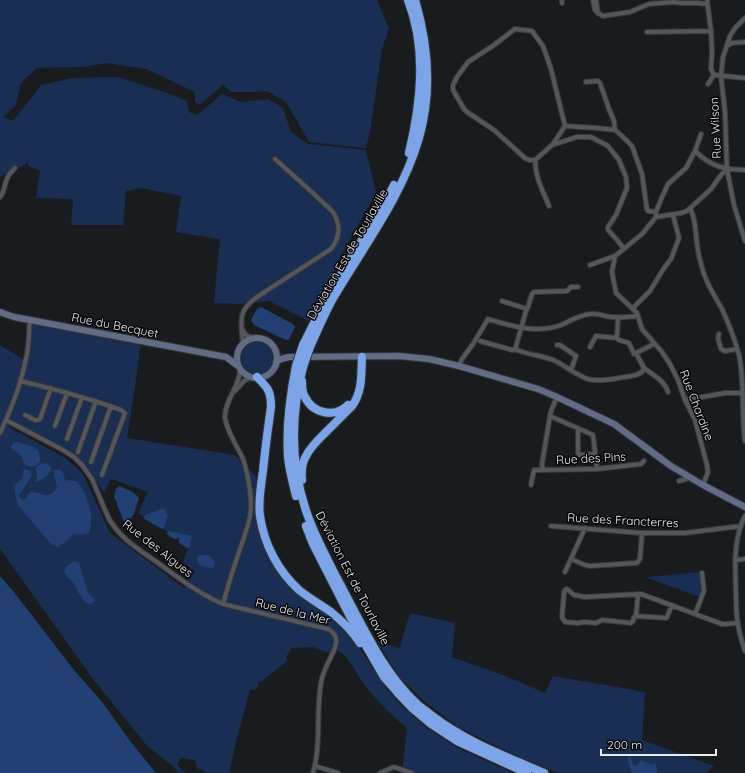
<svg xmlns="http://www.w3.org/2000/svg" width="745" height="773" font-family="Quicksand,sans-serif">
	<style>
		.green { fill: #192e52; fill-rule: evenodd }
		.water { fill: #224074 }
		.lines { fill: none; stroke-linecap: round; stroke-linejoin: round }
		.street-casing { stroke: #37383b; stroke-width: 6 }
		.secondary-casing { stroke: #37383b; stroke-width: 8 }
		.highway-casing { stroke: #37383b; stroke-width: 10 }
		.street { stroke: #54565b; stroke-width: 4 }
		.secondary { stroke: #606d85; stroke-width: 6 }
		.highway { stroke: #7da4e6; stroke-width: 8 }
		.highway-bridge-casing { stroke: #37383b; stroke-width: 10; stroke-linecap: butt }
		.highway-bridge { stroke: #7da4e6; stroke-width: 8 }
		.labels { text-anchor: middle; dominant-baseline: central; stroke-width: 3; stroke-linejoin: round; paint-order: stroke }
		.street-label { font-size: 12px; fill: #eaebee; stroke: #060608 }
	</style>
	<rect width="100%" height="100%" fill="#191c1f"/>
	<path class="green" d="M0 0H377L389 28 382 49 370 132 366 148 309 142 286 102 267 91 257 92H231L223 85 199 105 195 102V92L146 69 107 63 83 67 37 68 21 83 16 105 3 117 13 121 41 85 72 78 118 77 173 95 187 101 189 112 197 115 222 94 241 102 268 99 283 108 291 132 308 144 366 150 376 193 344 250 309 321 269 301 240 304 214 303 220 239 176 232 181 196 141 188 126 191 123 225H71L73 199 36 198 40 171 28 166V159L26 164 0 177Z
		M30 320 141 341 135 387 127 438 235 455 257 478 256 499 269 557 321 609 338 622 354 640 386 688 402 706 428 729 456 747 513 773H402L407 728C391 715 375 699 363 683 353 668 350 656 333 648L329 653 313 647 292 648 286 657 287 661 261 682H259L257 689 250 690 234 749 230 772 231 773H208L197 768 195 760 181 758 177 765 185 773H178L173 766 148 747 93 679 0 549V345L25 360ZM11 420 43 436 72 453 87 467 104 493 111 479 148 492 138 513 189 545 183 562 195 571 184 588 110 533 83 474 67 459 9 427Z
		M241 358a16 16 0 1 1 32 0a16 16 0 1 1-32 0Z
		M700 572 702 591 699 597 648 578V577Z
		M410 613 455 623 452 657 508 677 545 693 553 676 645 692 642 740 714 766 706 773H558L523 759 458 727 424 701 401 679 377 642 400 648 401 643Z"/>
	<path class="water" d="M261 307 293 324 295 327 289 340H286L254 325 251 320 257 309Z
		M18 442 33 447 39 451 40 461 37 465 31 467 24 464C22 458 20 452 13 451L11 447 13 443Z
		M45 463C60 468 43 481 35 482L37 477 36 468 38 465Z
		M23 469 31 471 32 475 19 496 20 498 24 500 30 492C42 491 46 502 57 488L54 475V471L59 469 63 472 65 480 77 481C88 496 95 515 89 533L76 535 74 533 68 540 58 547 51 544 18 505 16 498 14 486C20 480 25 478 23 469Z
		M119 486 133 492 139 498 134 514 128 523 123 520 114 496 116 489Z
		M164 508 168 515 164 528 162 529 143 518 145 515Z
		M168 531 192 536 189 548H187L179 543V540L180 538 179 537 177 539H174L167 534V532Z
		M200 555H209L214 561V567L212 568C204 566 198 568 197 558Z
		M74 561 79 563 88 593 92 596 95 601C84 610 79 591 74 584 71 579 66 577 64 571L66 567Z
		M0 576 13 591 74 670 103 703 130 741 156 773H0Z
		M629 756 631 757 633 765 636 766 641 760 652 765 653 763 656 764 657 773H632L627 759Z"/>
	<g class="lines">
		<g class="street-casing">
			<path id="street" d="M562 0V3
				M593 0 595 10 598 13 603 16 630 12 649 4 674 2 681 3H697L707 4
				M596 0 598 13
				M707 0 711 31 712 53 711 69 714 75 745 78
				M745 18 735 28 730 36 723 57 721 76 725 112 727 169 734 205 745 241
				M647 32 711 31
				M727 46 732 43 745 42
				M586 82 598 81 600 83 609 109 614 121 615 130
				M708 84 714 75
				M553 144 565 126
				M695 151C712 167 722 169 745 170
				M535 160C535 177 543 191 549 206
				M0 197C5 191 4 185 7 179 8 175 12 171 15 168
				M690 208C697 221 695 236 698 250 699 257 701 264 703 271 707 285 715 296 722 309 729 324 735 340 739 355 745 383 741 412 745 441
				M656 212 662 197 668 184 686 168 695 151 701 134
				M624 249 618 241 608 230V227L616 215 627 188 626 177 619 160 608 146 591 137H577L552 145 535 160H529L525 158 494 130 467 112 464 109 453 90V85L457 77 468 62 494 45 515 29 532 31 543 46 551 69 565 126 597 128 615 130 621 135 632 146 642 174 647 210 648 211 656 212V217
				M615 256 612 272 616 293 637 313 642 329 662 352 670 364 678 380 685 400 695 420 707 465 708 472 703 485
				M590 265 615 256 642 234 656 217 681 213 687 211 711 189 721 175 727 169
				M578 287H571L567 291 534 292 532 294 528 307 526 311 516 346V349L517 350C529 355 541 355 553 360 565 365 575 375 588 379 599 383 625 377 636 375L642 372 644 368 636 353 634 354 629 343 619 340 617 338 618 318
				M502 301 527 309
				M633 308 650 291 664 268 671 259 679 238 673 215
				M242 329 246 335 252 338
				M719 334 718 338 721 349 725 351 737 349
				M480 341 512 350 516 349
				M243 344C241 322 237 311 257 297L331 249C340 238 341 224 333 212L314 194 275 159
				M557 345H560L576 356 571 370
				M590 347 596 336 617 338
				M636 353 654 344
				M459 366 462 359 473 344 488 319C511 326 537 334 561 325 570 321 579 315 590 314 597 313 604 316 611 317 620 318 629 317 638 316
				M644 368C653 375 665 381 668 392
				M20 381C54 389 88 398 121 410L125 413 102 475
				M235 391 244 381 251 377
				M557 397 551 411 550 416 542 464 543 470 597 469 641 464 644 461
				M685 400 725 393H743
				M25 415 35 420H38L40 419 51 388
				M550 416 593 435 597 469
				M6 420 63 450 74 457 82 465 92 479 108 517C119 538 140 550 158 563 179 578 199 594 223 604L328 629C343 637 334 650 329 661 326 666 324 672 322 678 315 709 322 742 313 773
				M55 426 67 393
				M578 428V453L580 455 595 454
				M0 433C12 408 22 381 27 354 29 343 29 331 30 320
				M67 439 82 397
				M78 452 96 401
				M91 462 111 406
				M679 481 686 479 688 476
				M531 485 534 470H543
				M745 516C733 539 735 568 736 593 736 603 736 614 738 624 739 633 742 642 745 651
				M551 526 642 533H685L741 526
				M571 559 585 565 590 566 636 563 638 562 640 559 642 533
				M735 560 745 559
				M565 572 585 528
				M223 604C228 585 234 567 240 549 244 538 248 527 250 516 252 503 250 487 247 474 246 469 245 464 243 459 238 447 226 431 225 417 225 399 240 387 240 369
				M672 605 667 617 666 618 636 616 634 617 633 621 631 623 602 620 596 623 585 622 577 623 565 622 562 617 564 593 565 590 567 589 574 595 585 597 641 594 722 624H727L737 623
				M695 614 704 591 702 573
				M636 616 638 594
				M315 766 338 773
				M380 773 394 767 412 773"/>
		</g>
		<g class="secondary-casing">
			<path id="secondary" d="M0 312 14 317 30 320 226 357 238 366
				M237 358a20 20 0 1 1 40 0a20 20 0 1 1-40 0Z
				M276 362 281 359 289 357 399 356 429 359 459 366 538 389 557 397 614 424 671 466 703 485 745 507"/>
		</g>
		<g class="highway-casing">
			<path id="highway" d="M408 0C427 49 421 103 409 153
				M303 345 326 299 387 199 394 185
				M310 347C317 331 324 315 332 300 363 247 402 197 419 138 432 93 428 44 415 0
				M303 367C290 418 290 469 309 519 320 548 336 576 350 603 369 639 387 676 417 704 421 708 427 711 431 715 466 742 505 756 544 773
				M257 377C268 388 271 391 271 407 268 428 265 450 263 471 261 484 258 503 260 516 264 544 278 571 299 590 309 598 321 605 331 612 342 621 353 632 360 643
				M302 381C302 387 302 393 305 397 313 414 335 418 348 405
				M302 480C301 471 302 463 306 456 311 446 319 439 326 432 335 423 344 414 352 406 363 391 361 373 362 357
				M296 496C293 483 289 470 288 456 286 426 290 396 296 366
				M306 526 313 544 358 632 384 677 397 692 412 708 431 724 457 741 527 773"/>
		</g>
		<use href="#street" class="street"/>
		<use href="#secondary" class="secondary"/>
		<use href="#highway" class="highway"/>
		<g class="highway-bridge-casing">
			<path id="highway-bridge" d="M296 366 303 345
				M303 367 310 347"/>
		</g>
		<use href="#highway-bridge" class="highway-bridge"/>
	</g>
	<g class="labels">
		<g class="street-label">
			<text transform="translate(715 128) rotate(-93)">Rue Wilson</text>
			<text transform="translate(347 254) rotate(-60)">Déviation Est de Tourlaville</text>
			<text transform="translate(115 325) rotate(11)">Rue du Becquet</text>
			<text transform="translate(697 405) rotate(69)">Rue Chardine</text>
			<text transform="translate(591 458) rotate(-3)">Rue des Pins</text>
			<text transform="translate(623 520) rotate(3)">Rue des Francterres</text>
			<text transform="translate(158 548) rotate(38)">Rue des Algues</text>
			<text transform="translate(353 578) rotate(63)">Déviation Est de Tourlaville</text>
			<text transform="translate(293 611) rotate(14)">Rue de la Mer</text>
		</g>
	</g>
	<path d="M601 749v6h115v-6" fill="none" stroke="#eaebee" stroke-width="2"/>
	<text x="607" y="749" font-size="12" fill="#eaebee" stroke="#060608" stroke-width="3" paint-order="stroke">200 m</text>
</svg>
